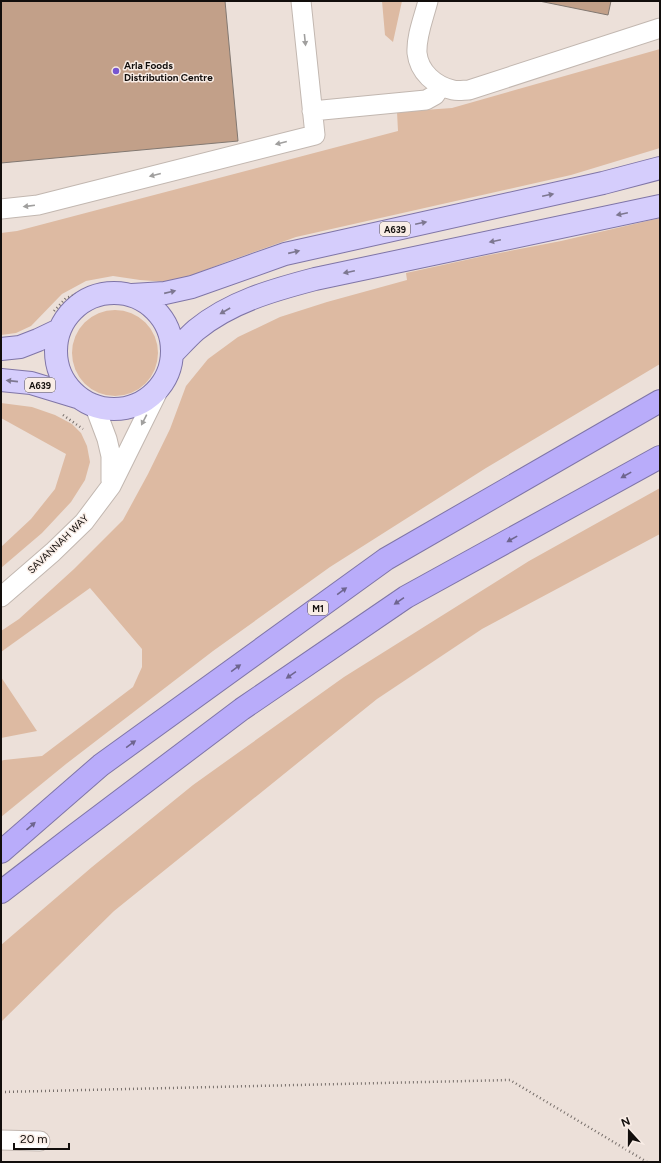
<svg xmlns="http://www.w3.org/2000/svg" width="661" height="1163" font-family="Figtree,sans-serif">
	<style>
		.green { fill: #ddbaa2 }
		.building { fill: #c2a089; stroke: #827871 }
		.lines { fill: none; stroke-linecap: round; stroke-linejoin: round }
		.minor-casing { stroke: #c2b7b0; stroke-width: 21 }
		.major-casing { stroke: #7f75a7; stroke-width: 24 }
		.highway-casing { stroke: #7f75a7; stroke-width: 24 }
		.path { stroke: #766e6a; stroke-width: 2.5; stroke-dasharray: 1 3; stroke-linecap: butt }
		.minor { stroke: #fff; stroke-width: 19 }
		.major { stroke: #d5cdfc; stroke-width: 22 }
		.highway { stroke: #b9acfa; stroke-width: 22 }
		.oneway { fill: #a09f9e }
		.oneway2 { fill: #7d7790 }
		.oneway3 { fill: #6e658f }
		.poi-dot { fill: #7756d0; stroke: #f9ede6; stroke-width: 1.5 }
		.labels { text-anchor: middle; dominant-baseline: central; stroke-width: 3; stroke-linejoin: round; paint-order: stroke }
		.shield { fill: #f9ede6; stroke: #57514d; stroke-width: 1 }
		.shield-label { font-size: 9px; font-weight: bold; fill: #120e0c }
		.poi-label { font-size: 10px; font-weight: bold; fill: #120e0c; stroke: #f9ede6; text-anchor: start }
		.street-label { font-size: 10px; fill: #120e0c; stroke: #f9ede6 }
	</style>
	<rect width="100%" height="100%" fill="#ece0d9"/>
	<path class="green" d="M382 1H402L393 42 385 35Z
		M660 49V148L571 175 296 237 226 262 185 278 166 282 140 280 113 276 86 281 62 294 31 326 16 333 1 335V233L17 231 398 131 397 112 452 108Z
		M660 218V364L486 468 330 567 213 651 66 764 1 817V761L4 760 42 756 133 687 142 667V649L90 588 1 652V631L19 619 74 569 123 520 148 474 170 429 186 386 208 359 238 337 280 317 327 302 407 280 406 273 484 256 561 241Z
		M72 353a43 43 0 1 1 86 0a43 43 0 1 1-86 0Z
		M1 403 32 407 55 415 72 424 81 433 87 446 90 462 85 480 71 502 42 533 1 568V547L31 519 55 489 66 454 1 418Z
		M660 488V534L482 629 377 699 114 911 1 1022V945L92 867 193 785 344 677 529 561Z
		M1 677 37 731 1 738Z"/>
	<path class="building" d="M1 1H225L238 141 1 163Z
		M539 1H611L608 15Z"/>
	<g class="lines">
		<g class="minor-casing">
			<path id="minor" d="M428 1C424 17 416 36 417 53 419 72 435 86 453 90 458 91 464 90 469 90L660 28
				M312 111 426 100 435 95 441 86
				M1 209 38 205 315 135 301 1
				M95 407 107 439 111 456V481
				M1 597 53 552 84 522 111 486 161 385
				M1 1140 40 1141"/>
		</g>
		<g class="major-casing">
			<path id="major" d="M56 351a58 58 0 1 1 116 0a58 58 0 1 1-116 0Z
				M132 295 165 293 192 287 285 254 603 183 660 168
				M1 349 20 347 38 340 59 330
				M172 354C180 346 188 337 196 330 230 302 273 290 315 279L660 206
				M1 380 31 383 77 397"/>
		</g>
		<g class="highway-casing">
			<path id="highway" d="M1 852 101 765 386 559 660 401
				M1 892 75 835 242 709 406 597 660 457"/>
		</g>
		<path class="path" d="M54 311 66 298 97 287H116
			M63 415 83 429
			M1 1092 510 1080 647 1162"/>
		<use href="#minor" class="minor"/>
		<use href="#major" class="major"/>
		<use href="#highway" class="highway"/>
	</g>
	<defs><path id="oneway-solid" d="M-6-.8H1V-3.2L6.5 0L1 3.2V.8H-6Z"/></defs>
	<g class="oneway">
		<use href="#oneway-solid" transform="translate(305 40) rotate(84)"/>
		<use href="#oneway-solid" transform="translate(281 143) rotate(166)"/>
		<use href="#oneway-solid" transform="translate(155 175) rotate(166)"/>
		<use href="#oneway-solid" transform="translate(29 206) rotate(173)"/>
		<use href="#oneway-solid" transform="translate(144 420) rotate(117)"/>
	</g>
	<g class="oneway2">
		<use href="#oneway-solid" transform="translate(548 195) rotate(-12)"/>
		<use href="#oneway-solid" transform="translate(622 214) rotate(168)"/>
		<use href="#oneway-solid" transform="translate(421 223) rotate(-12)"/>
		<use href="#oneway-solid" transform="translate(495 241) rotate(168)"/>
		<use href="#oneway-solid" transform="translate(294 252) rotate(-13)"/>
		<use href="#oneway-solid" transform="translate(349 272) rotate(168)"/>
		<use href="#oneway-solid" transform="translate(170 292) rotate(-13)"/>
		<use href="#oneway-solid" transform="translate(225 311) rotate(150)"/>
		<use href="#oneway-solid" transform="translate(12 381) rotate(-174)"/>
	</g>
	<g class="oneway3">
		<use href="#oneway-solid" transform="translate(626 475) rotate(151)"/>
		<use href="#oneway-solid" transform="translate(512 539) rotate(151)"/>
		<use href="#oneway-solid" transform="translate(342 591) rotate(-36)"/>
		<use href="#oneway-solid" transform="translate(399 601) rotate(146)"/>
		<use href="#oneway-solid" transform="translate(236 668) rotate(-36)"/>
		<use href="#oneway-solid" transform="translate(291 675) rotate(146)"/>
		<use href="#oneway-solid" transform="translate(131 744) rotate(-36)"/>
		<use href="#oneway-solid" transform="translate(31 826) rotate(-41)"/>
	</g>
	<circle class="poi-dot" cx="116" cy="71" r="4"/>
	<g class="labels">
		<g class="shield">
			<rect x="380" y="222" width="30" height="14" rx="3"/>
			<rect x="25" y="378" width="30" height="14" rx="3"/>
			<rect x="308" y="601" width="20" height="14" rx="3"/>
		</g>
		<g class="shield-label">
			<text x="395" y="229">A639</text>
			<text x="40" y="385">A639</text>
			<text x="318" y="608">M1</text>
		</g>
		<g class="poi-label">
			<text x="124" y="65">Arla Foods<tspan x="124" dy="12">Distribution Centre</tspan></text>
		</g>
		<g class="street-label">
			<text transform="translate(58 544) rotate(-44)">SAVANNAH WAY</text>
		</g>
	</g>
	<rect width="661" height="1163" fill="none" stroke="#120e0c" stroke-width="4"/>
	<g transform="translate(629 1131) rotate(339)" stroke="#f9ede6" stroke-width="3" paint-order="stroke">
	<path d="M0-3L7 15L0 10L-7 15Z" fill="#120e0c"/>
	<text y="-6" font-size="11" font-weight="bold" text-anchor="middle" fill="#120e0c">N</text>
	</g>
	<path d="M14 1143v6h55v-6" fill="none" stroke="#120e0c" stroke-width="2"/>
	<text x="20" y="1143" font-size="12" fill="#120e0c" stroke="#f9ede6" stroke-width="3" paint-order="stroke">20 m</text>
</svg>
